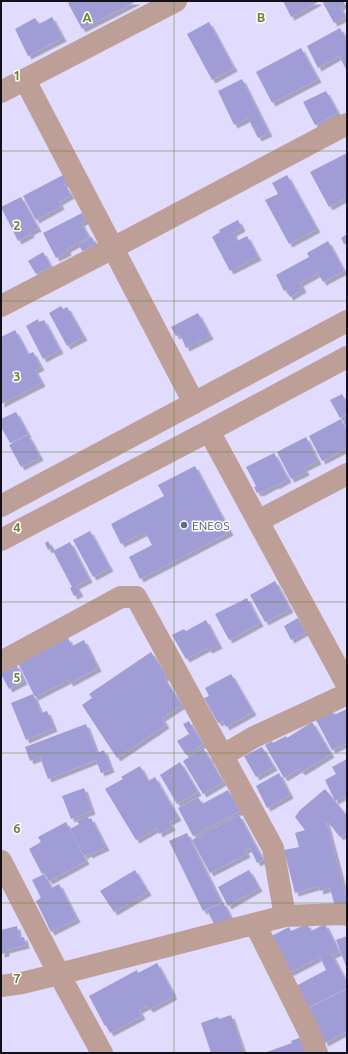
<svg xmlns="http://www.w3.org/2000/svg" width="348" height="1054" font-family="Ubuntu,sans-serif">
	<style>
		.building { fill: #a09cd6; filter: url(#shadow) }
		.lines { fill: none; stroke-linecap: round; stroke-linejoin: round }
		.minor { stroke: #bd9f97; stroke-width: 22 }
		.tertiary { stroke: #bd9f97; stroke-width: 22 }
		.grid { fill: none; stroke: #6c8334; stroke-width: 1; stroke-opacity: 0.55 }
		.service-dot { fill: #5c6f8a; stroke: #fff; stroke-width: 1.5 }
		.labels { text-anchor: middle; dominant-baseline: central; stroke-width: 3; stroke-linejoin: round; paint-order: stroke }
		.service-label { font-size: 12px; fill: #4e5e75; stroke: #fff; text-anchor: start }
		.grid-label { font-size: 13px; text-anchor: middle; font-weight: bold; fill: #6c8334; stroke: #fff; stroke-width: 3; stroke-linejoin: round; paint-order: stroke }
	</style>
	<defs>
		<filter id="shadow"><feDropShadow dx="3.5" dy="3.5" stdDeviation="0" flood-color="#0004"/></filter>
	</defs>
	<rect width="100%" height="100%" fill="#e1dcfd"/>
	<path class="building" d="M72 1H137L82 29 68 3Z
		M283 1H317L318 2 291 17Z
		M322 1H343L345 4 340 7 346 17 334 23Z
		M52 17 63 38 28 56 15 29 35 18 39 24Z
		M209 22 234 68 212 80 187 34Z
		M340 28 347 42V71L339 56 318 68 307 46Z
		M301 48 318 79 272 103 256 72Z
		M242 79 269 133 258 138 248 118 234 125 218 91Z
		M326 91 338 113 315 125 303 102Z
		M347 153V197L329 207 310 172Z
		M63 175 67 182 64 184 71 195 59 202 61 206 36 220 23 196Z
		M287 175 317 229 289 244 265 200 278 194 272 183Z
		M21 197 38 228 30 232 31 234 18 241 1 207Z
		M82 213 86 220 81 223 89 237 67 249 68 252 56 258 43 233Z
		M238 220 242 228 233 233 237 241 247 236 258 257 230 271 212 237 220 232 219 230Z
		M347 234V243L344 244 341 238Z
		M92 237 95 244 82 251 79 245Z
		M328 241 344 271 323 282 318 273 300 283 303 289 290 297 286 290 284 291 276 275 309 257 307 253Z
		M43 252 51 267 36 274 28 261Z
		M61 306 63 309 67 307 84 337 67 346 49 313Z
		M198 313 210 336 186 348 180 334 176 336 171 327Z
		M38 319 39 322 44 320 60 350 43 359 26 326Z
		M15 330 28 354 33 352 41 367 35 370 42 383 1 404V337Z
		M342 394 347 403V414L340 418 330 400Z
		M16 412 28 434 10 443 1 427V419Z
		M347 415V428L341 418Z
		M341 419 347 432V448L322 461 309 436Z
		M28 435 40 457 21 467 9 445Z
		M306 437 318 461 304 468 306 472 291 479 277 452Z
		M274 453 288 479 276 486 275 485 260 493 259 492 257 493 254 487 256 486 246 467Z
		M195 466 230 532 140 579 129 557 152 545 145 532 121 544 111 524 164 496 158 485Z
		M90 531 110 568 93 577 73 540Z
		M48 541 52 548 48 550 45 543Z
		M70 542 89 579 76 586 80 593 74 596 70 588 72 587 53 551Z
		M275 581 290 609 265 622 250 595Z
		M247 598 260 623 229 640 215 614Z
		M298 618 305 632 291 640 284 626Z
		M206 620 219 645 209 650 207 648 186 659 172 635 184 629 186 631Z
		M68 638 72 646 84 640 98 668 70 683 68 680 35 697 18 663Z
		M151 652 167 676 164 678 182 705 162 718 166 725 117 758 82 705 92 698 89 694Z
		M16 664 24 681 9 689 1 674V672Z
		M231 674 253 712 226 727 223 721 218 723 204 698 209 696 205 688Z
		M33 694 41 713 47 711 54 728 26 740 11 703Z
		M331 709 334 715 347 709V743L332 750 315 718Z
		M189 721 203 744 186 755 177 741 189 734 183 724Z
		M312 722 331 754 302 772 299 769 284 778 265 745 272 741 273 743 286 736 287 738Z
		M86 724 97 753 104 750 111 769 101 773 96 760 48 779 40 757 30 761 25 747Z
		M262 747 274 767 256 777 244 756Z
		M203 748 223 782 203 794 183 761Z
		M347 759V802L344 796 335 801 325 780 336 774 332 767Z
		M180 762 198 792 177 804 160 775Z
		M140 766 148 781 155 777 178 817 169 822 172 827 159 834 157 828 136 840 105 789 123 779 121 777Z
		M279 773 290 795 267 808 256 786Z
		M84 788 92 811 71 819 62 796Z
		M325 789 347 816V832L340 837 328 822 325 824H327L347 900V908L335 907 330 888 320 891 319 886 295 893 284 850 299 847 295 833 305 830 295 817 300 810Z
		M228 790 240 811 193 836 178 808 198 797 202 804Z
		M239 815 263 860 257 863 250 848 245 850 247 854 210 873 192 840Z
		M87 816 89 819 91 818 106 847 89 855 88 853 84 856 70 829 79 824 77 821Z
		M66 822 86 861 49 881 44 873 42 874 29 849 41 842 38 837Z
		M187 833 221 902 203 911 169 841Z
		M135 870 148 892 114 912 100 891Z
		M249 870 259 888 228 906 218 887Z
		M44 874 51 888 59 884 77 919 51 932 36 901 41 898 32 880Z
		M223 902 231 918 215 926 207 910Z
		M307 924 311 931 325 924 339 952 332 955 347 983V988L305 1009 294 987 326 970 320 957 287 974 268 938 289 927 291 931Z
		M17 926 19 938 24 937 26 945 6 950V953L1 954V930Z
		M347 936V969L336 940Z
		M157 963 173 993 172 994 174 996 150 1009 147 1006 139 1010 142 1016 110 1033 106 1025 105 1026 89 996 137 970 138 973Z
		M347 989V1036L345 1032 325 1043 307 1009Z
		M231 1015 244 1053H211L201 1023 218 1017 219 1019Z
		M304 1036 310 1053H264L292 1043 291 1041Z"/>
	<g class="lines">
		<path class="minor" d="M25 80 194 403
			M1 92 176 1
			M1 306 113 248 347 124
			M209 431 347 685
			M258 521 347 474
			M1 662 121 597H136L273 848 285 916
			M222 756 254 737 347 694
			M1 861 59 974 102 1053
			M255 924 310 1034 317 1053
			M1 986 22 983 59 974 285 916 342 914 347 915"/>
		<path class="tertiary" d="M1 506 347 321
			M1 540 209 431 347 357"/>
	</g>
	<path class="grid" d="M174 1V1053M1 151H347M1 301H347M1 452H347M1 602H347M1 753H347M1 903H347"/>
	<circle class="service-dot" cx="184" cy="525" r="4"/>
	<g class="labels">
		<g class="service-label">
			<text x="192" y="525">ENEOS</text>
		</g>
	</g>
	<g class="grid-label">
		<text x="87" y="22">A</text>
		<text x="261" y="22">B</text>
		<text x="17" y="80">1</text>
		<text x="17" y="230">2</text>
		<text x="17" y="381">3</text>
		<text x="17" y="532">4</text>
		<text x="17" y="682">5</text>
		<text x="17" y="833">6</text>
		<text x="17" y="983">7</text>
	</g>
	<rect width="348" height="1054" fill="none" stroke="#12101b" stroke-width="4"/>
</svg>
